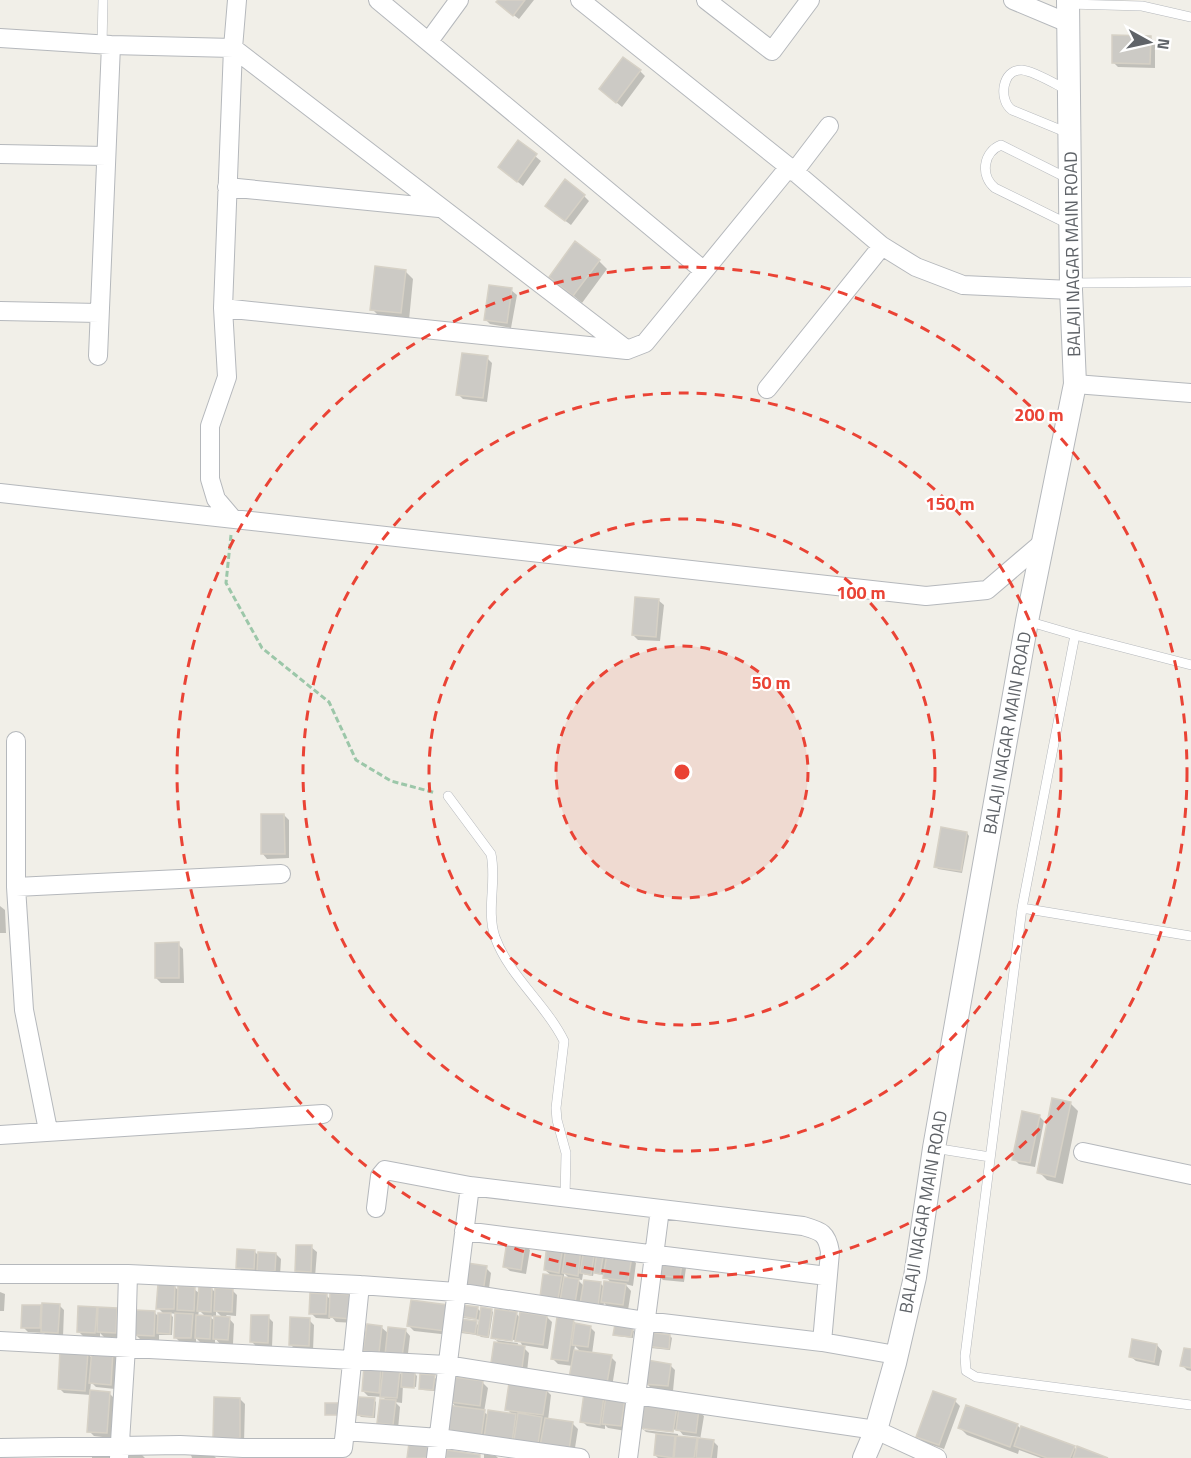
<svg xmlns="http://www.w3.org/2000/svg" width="1191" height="1458" font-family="'Titillium Web',sans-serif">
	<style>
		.shadow { fill: #0003; fill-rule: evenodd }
		.building { fill: #cccac5; stroke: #d6d1c6; stroke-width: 1.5 }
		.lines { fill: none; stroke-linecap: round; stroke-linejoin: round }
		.service-casing { stroke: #b5b8bc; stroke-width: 10 }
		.minor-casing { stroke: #b5b8bc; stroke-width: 20 }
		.tertiary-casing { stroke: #b5b8bc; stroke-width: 24 }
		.path { stroke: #9cc7a9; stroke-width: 3; stroke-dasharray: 6 3; stroke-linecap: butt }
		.service { stroke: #fff; stroke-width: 9 }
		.minor { stroke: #fff; stroke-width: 18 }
		.tertiary { stroke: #fff; stroke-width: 22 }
		.ring { fill: none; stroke: #ea4335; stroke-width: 3; stroke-dasharray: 10 8 }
		.labels { text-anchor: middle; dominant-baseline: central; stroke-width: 4.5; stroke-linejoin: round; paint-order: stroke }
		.street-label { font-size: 18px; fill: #5f6368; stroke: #fff }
		.centre { fill: #ea4335; stroke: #fff; stroke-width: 3 }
		.ring-label { font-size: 18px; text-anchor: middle; font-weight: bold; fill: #ea4335; stroke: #fff; stroke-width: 4.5; stroke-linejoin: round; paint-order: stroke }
	</style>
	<rect width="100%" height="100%" fill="#f1efe8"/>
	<path class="shadow" d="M500 0H534L519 19 503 7Z
		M1150 37 1155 42V68L1118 67 1113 62Z
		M640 71 645 76 622 107 606 94Z
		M518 142 541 161 523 186 505 172Z
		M584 196 589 201 571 225 552 211Z
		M599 261 607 269 582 303 551 277Z
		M405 271 413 279 409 320 380 317 372 309Z
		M511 290 517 295 511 328 490 324 485 319Z
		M487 358 492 363 487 402 463 399 458 394Z
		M658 600 664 605 660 641 638 640 633 635Z
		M284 815 289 820V858L267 859 262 853Z
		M967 833 969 836 962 873 938 869 936 866Z
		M0 906 5 910 6 933H0Z
		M178 944 183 949 184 983H161L156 978Z
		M1070 1103 1078 1111 1063 1184 1047 1180 1039 1172Z
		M1039 1116 1044 1121 1035 1167 1019 1164 1014 1159Z
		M525 1245 530 1250 526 1274 510 1271 504 1266Z
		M549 1246 631 1258 636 1263 633 1286 625 1284 631 1291 628 1310 608 1307 604 1303 602 1311 546 1301 552 1276 545 1270ZM594 1271 597 1274 605 1275 611 1283 605 1288 601 1284 584 1286 577 1279 582 1280 583 1274 593 1276ZM564 1273 571 1280 564 1279Z
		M311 1247 317 1252 315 1277 301 1276 296 1271Z
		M254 1251 259 1256 276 1254 281 1259 280 1276 263 1275 259 1270 258 1273 243 1272 238 1267Z
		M681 1263 686 1268 684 1282 663 1280 658 1275Z
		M486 1268 491 1273 488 1296 470 1294Z
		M174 1286 179 1291 194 1289 200 1294 212 1289 216 1293 232 1290 237 1295 236 1316 226 1315 234 1324 233 1344H220L215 1338V1344L201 1343 196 1338V1343L180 1342 175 1337 176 1314 169 1313 173 1317 172 1335H159V1340L140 1339 135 1334 155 1313 159 1317 165 1315 158 1308ZM199 1310 206 1317H198ZM216 1311 223 1318 216 1322 209 1316 216 1317Z
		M0 1292 5 1294 4 1311H0Z
		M326 1295 332 1301 356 1323 336 1322 331 1316 330 1319 316 1318 311 1313Z
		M59 1305 64 1310 63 1337H48L44 1333 28 1332 23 1327 40 1307 43 1310Z
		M96 1309 100 1312 117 1310 122 1315 121 1338 104 1337 100 1333V1337L83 1336 78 1331Z
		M478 1309 482 1313 491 1310 493 1312 489 1338 481 1337 477 1333V1335L461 1333 459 1331 476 1323 480 1327 481 1320 463 1318 461 1315Z
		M453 1312 450 1335 414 1331 409 1326Z
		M516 1313 520 1318 547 1317 552 1322 548 1349 522 1345 520 1341 496 1337V1340L518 1343 517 1347 524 1348 529 1353 527 1372 498 1368 500 1344 493 1337Z
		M268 1317 273 1322 272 1347H257L251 1341Z
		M309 1320 314 1325 313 1351 296 1350 291 1345Z
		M573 1321 578 1325 590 1327 595 1332 592 1354 611 1357 616 1362 612 1387 573 1366 558 1364 553 1359ZM575 1346 582 1353 574 1351Z
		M381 1327 389 1334 405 1330 410 1336 407 1362 392 1360 384 1352V1357L370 1355 365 1350Z
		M632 1329 634 1331 633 1338 617 1336 615 1334Z
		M670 1336 672 1338 670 1350 651 1348 649 1346Z
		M1157 1345 1162 1351 1159 1366 1136 1361 1130 1356Z
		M1191 1351V1371L1187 1370 1182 1365Z
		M112 1352 118 1358 115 1389 96 1387 91 1382 90 1392 109 1393 114 1398 111 1438 94 1436 89 1431 91 1395 64 1393 59 1388 87 1353 93 1359Z
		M670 1365 675 1370 673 1391 651 1388 646 1383Z
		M380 1369 384 1373 399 1372 403 1376 415 1374 417 1376 416 1387 403 1385 402 1403 395 1402 400 1407 398 1429 384 1428 379 1423 387 1401 383 1397 368 1396 363 1391Z
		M434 1376 436 1379 435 1391 423 1390Z
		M483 1383 488 1388 484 1412 489 1416 513 1415 507 1409 546 1390 551 1395 548 1420 573 1424 578 1429 574 1454 485 1442 451 1401Z
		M603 1398 607 1401 624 1399 629 1404 626 1431 608 1428 605 1425V1429L587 1426 582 1421Z
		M240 1399 245 1404 244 1443 220 1442Z
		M374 1400 376 1402 375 1418 361 1417 359 1415Z
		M955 1401 960 1406 944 1449 923 1442 918 1437Z
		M676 1408 680 1412 698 1411 704 1416 700 1440 713 1441 718 1446 717 1458H658L655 1455 658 1434 646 1432 641 1427ZM644 1427 679 1430 683 1435 700 1437 699 1443 696 1440 678 1438V1434L644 1430Z
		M1017 1425 1021 1429 1074 1447 1077 1450 1104 1458H1041L1019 1450 1018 1454 967 1435 959 1427Z
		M212 1454 216 1458H192L191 1455Z
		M484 1454 496 1456 498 1458H484Z
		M92 1455H109L112 1458H92Z
		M128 1455H142L145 1458H128Z"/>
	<path class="building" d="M498 0H525L513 16 496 2Z
		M1112 35 1151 36 1150 64 1112 63Z
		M623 57 641 70 616 103 599 89Z
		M518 140 537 154 517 182 498 167Z
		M565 179 585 195 565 221 545 206Z
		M575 241 600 260 573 296 549 277Z
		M375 266 406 270 401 313 370 310Z
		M489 285 512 288 507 323 484 320Z
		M462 353 488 356 483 398 456 395Z
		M635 597 659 599 656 637 632 635Z
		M261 814H284L285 854H261Z
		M941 827 967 832 961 871 934 867Z
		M179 942V978H155V943Z
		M1052 1098 1071 1102 1055 1177 1037 1173Z
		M1022 1111 1040 1115 1030 1163 1012 1160Z
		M507 1241 525 1243 521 1270 503 1267Z
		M547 1244 563 1246 559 1273 544 1270Z
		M296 1245H312L311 1272 295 1271Z
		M566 1247 581 1249 578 1276 562 1273Z
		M584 1248 595 1250 591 1275 580 1273Z
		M237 1249 255 1250 254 1269 236 1268Z
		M597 1251 604 1252 600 1274 594 1273Z
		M258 1252 276 1253 275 1271H257Z
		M607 1253 632 1256 628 1281 603 1278Z
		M658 1259 682 1262 680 1278 656 1275Z
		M467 1263 487 1266 483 1292 463 1289Z
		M543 1274 562 1276 558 1299 540 1297Z
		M564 1277 579 1279 575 1303 560 1301Z
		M584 1280 601 1282 598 1307 580 1304Z
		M604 1281 626 1284 623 1305 601 1302Z
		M158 1284 175 1285 174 1309H156Z
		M178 1286 195 1287 194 1311 177 1310Z
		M199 1287H212L211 1312 197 1311Z
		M215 1288 233 1289 232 1312 214 1311Z
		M310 1293 327 1294 326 1314H309Z
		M330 1293 352 1295 351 1319 329 1317Z
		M411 1300 448 1305 445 1331 407 1326Z
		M42 1303 60 1304 58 1333 41 1332Z
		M22 1305H41L40 1328H21Z
		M461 1305 478 1307 476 1319 460 1316Z
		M78 1306 97 1307 95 1333 77 1332Z
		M98 1307 117 1308 116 1333 97 1332Z
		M481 1307 492 1309 488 1337 477 1335Z
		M495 1309 517 1312 512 1341 491 1338Z
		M135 1310 155 1311 154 1336 133 1335Z
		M520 1312 547 1316 543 1345 515 1341Z
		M158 1313H171L170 1334 157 1333Z
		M175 1313 193 1314 191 1338H174Z
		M196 1315 211 1316 210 1339 195 1338Z
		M251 1315H269L268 1343 250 1342Z
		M214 1316 230 1317 228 1340 213 1339Z
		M290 1317 310 1318 309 1346 289 1345Z
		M557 1317 574 1319 568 1361 551 1359Z
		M459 1319 477 1321 475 1334 457 1331Z
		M575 1323 591 1326 588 1347 572 1345Z
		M367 1324 382 1326 379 1353 363 1351Z
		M615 1324 633 1327 631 1337 613 1335Z
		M388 1327 406 1329 402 1357 385 1355Z
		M649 1332 670 1335 669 1349 647 1346Z
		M1132 1339 1157 1344 1154 1362 1129 1357Z
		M494 1342 525 1346 522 1368 491 1363Z
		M1184 1348 1191 1349V1368L1180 1366Z
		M92 1349 113 1351 111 1385 89 1383Z
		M60 1350 88 1352 85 1391 58 1389Z
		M574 1350 612 1355 607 1383 569 1378Z
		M647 1360 671 1364 668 1386 644 1384Z
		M364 1366 381 1367 379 1393 362 1391Z
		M383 1369 400 1370 397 1398 380 1397Z
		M402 1371 415 1372 414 1388 401 1387Z
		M420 1374 435 1375 433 1390 419 1389Z
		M453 1377 483 1381 480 1406 450 1402Z
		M509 1383 547 1389 543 1415 505 1410Z
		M90 1390 110 1392 107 1433 87 1432Z
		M933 1391 956 1399 939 1445 916 1437Z
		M584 1393 604 1396 600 1425 580 1422Z
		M606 1395 625 1398 621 1426 602 1424Z
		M214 1397 240 1398V1438H213Z
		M359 1397 375 1398 373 1417 357 1415Z
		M380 1399 396 1400 393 1425 377 1423Z
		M325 1403H338V1415H325Z
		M642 1403 677 1407 673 1432 639 1428Z
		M447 1405 485 1410 481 1438 443 1433Z
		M966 1405 1018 1424 1010 1447 958 1428Z
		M679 1407 699 1409 696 1433 676 1430Z
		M488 1410 516 1414 512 1442 484 1438Z
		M518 1413 542 1417 538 1444 514 1440Z
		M545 1418 573 1422 569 1450 540 1446Z
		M1021 1426 1075 1446 1070 1458H1047L1014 1446Z
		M656 1434 675 1436 673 1458 654 1455Z
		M676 1436 697 1438 694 1458H674Z
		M698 1438 714 1440 711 1458H696Z
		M409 1443 430 1445 428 1458H407Z
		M1077 1446 1108 1458H1073Z
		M447 1450 480 1455V1458H446Z"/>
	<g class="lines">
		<g class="service-casing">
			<path id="service" d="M1068 4 1142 6 1191 17
				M102 45 103 0
				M1067 90C1055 84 1034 71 1022 70 1002 69 998 100 1012 110L1068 133
				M1067 178 1001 145C983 152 980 176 995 188L1068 224
				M1070 283 1191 282
				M1027 621 1075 635 1022 908 965 1356 966 1371 976 1377 1191 1405
				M1075 635 1191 665
				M448 796 491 854C497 881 486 910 495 937 509 976 546 1004 564 1041L556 1108 557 1120 566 1153 565 1198
				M1022 908 1191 936
				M934 1148 990 1157"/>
		</g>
		<g class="minor-casing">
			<path id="minor" d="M378 0 703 270
				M580 0 789 167 882 246 916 267 963 285 1071 290
				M706 0 772 51 810 0
				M1013 0 1068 23
				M0 38 111 45 233 48 627 350
				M429 41 459 0
				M0 154 106 156
				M794 172 829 126
				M227 187 439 208
				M223 308 627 350 645 343 789 167
				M0 311 99 313
				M98 356 111 45
				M1075 384 1191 393
				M767 389 882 246
				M0 493 926 596 987 590 1042 543
				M233 519 216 499 210 479V426L227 377 223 308 233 48 237 0
				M16 741V887L24 1010 48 1130
				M16 887 281 874
				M0 1135 323 1114
				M1083 1152 1191 1175
				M376 1208 380 1176 385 1170 470 1186 803 1226C820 1231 827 1232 830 1252L822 1342
				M464 1231 827 1276
				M0 1274H128L360 1285 456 1292 645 1321 822 1342 896 1355
				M0 1341 446 1365 636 1395 876 1430 937 1458
				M345 1431 360 1285
				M0 1448 180 1445 243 1448H343L345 1431 439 1438 580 1458
				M119 1458 126 1347 128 1274
				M436 1458 470 1186
				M628 1458 660 1209"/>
		</g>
		<g class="tertiary-casing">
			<path id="tertiary" d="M864 1458 876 1430 895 1363 915 1277 934 1148 1027 621 1075 384 1071 290 1068 0"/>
		</g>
		<path class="path" d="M231 535 226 583 262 648 329 702 356 760 391 781 436 793"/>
		<use href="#service" class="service"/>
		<use href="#minor" class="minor"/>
		<use href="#tertiary" class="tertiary"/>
	</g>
	<circle cx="682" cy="772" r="126" fill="#ea4335" fill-opacity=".12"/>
	<g class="ring">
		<circle cx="682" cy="772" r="126"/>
		<circle cx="682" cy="772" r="253"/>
		<circle cx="682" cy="772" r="379"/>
		<circle cx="682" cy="772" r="505"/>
	</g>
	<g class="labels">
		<g class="street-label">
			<text transform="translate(1072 254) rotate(-91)">BALAJI NAGAR MAIN ROAD</text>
			<text transform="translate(1007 733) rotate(-80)">BALAJI NAGAR MAIN ROAD</text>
			<text transform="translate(923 1212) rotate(-80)">BALAJI NAGAR MAIN ROAD</text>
		</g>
	</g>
	<circle cx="682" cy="772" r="9" class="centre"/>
	<g class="ring-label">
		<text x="1039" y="421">200 m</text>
		<text x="950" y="510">150 m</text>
		<text x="861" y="599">100 m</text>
		<text x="771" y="689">50 m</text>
	</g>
	<g transform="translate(1149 42) rotate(98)" stroke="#ffffff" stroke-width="4.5" paint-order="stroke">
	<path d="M0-4.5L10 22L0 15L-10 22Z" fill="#5f6368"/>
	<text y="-9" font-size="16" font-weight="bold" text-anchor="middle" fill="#5f6368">N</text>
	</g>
</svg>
